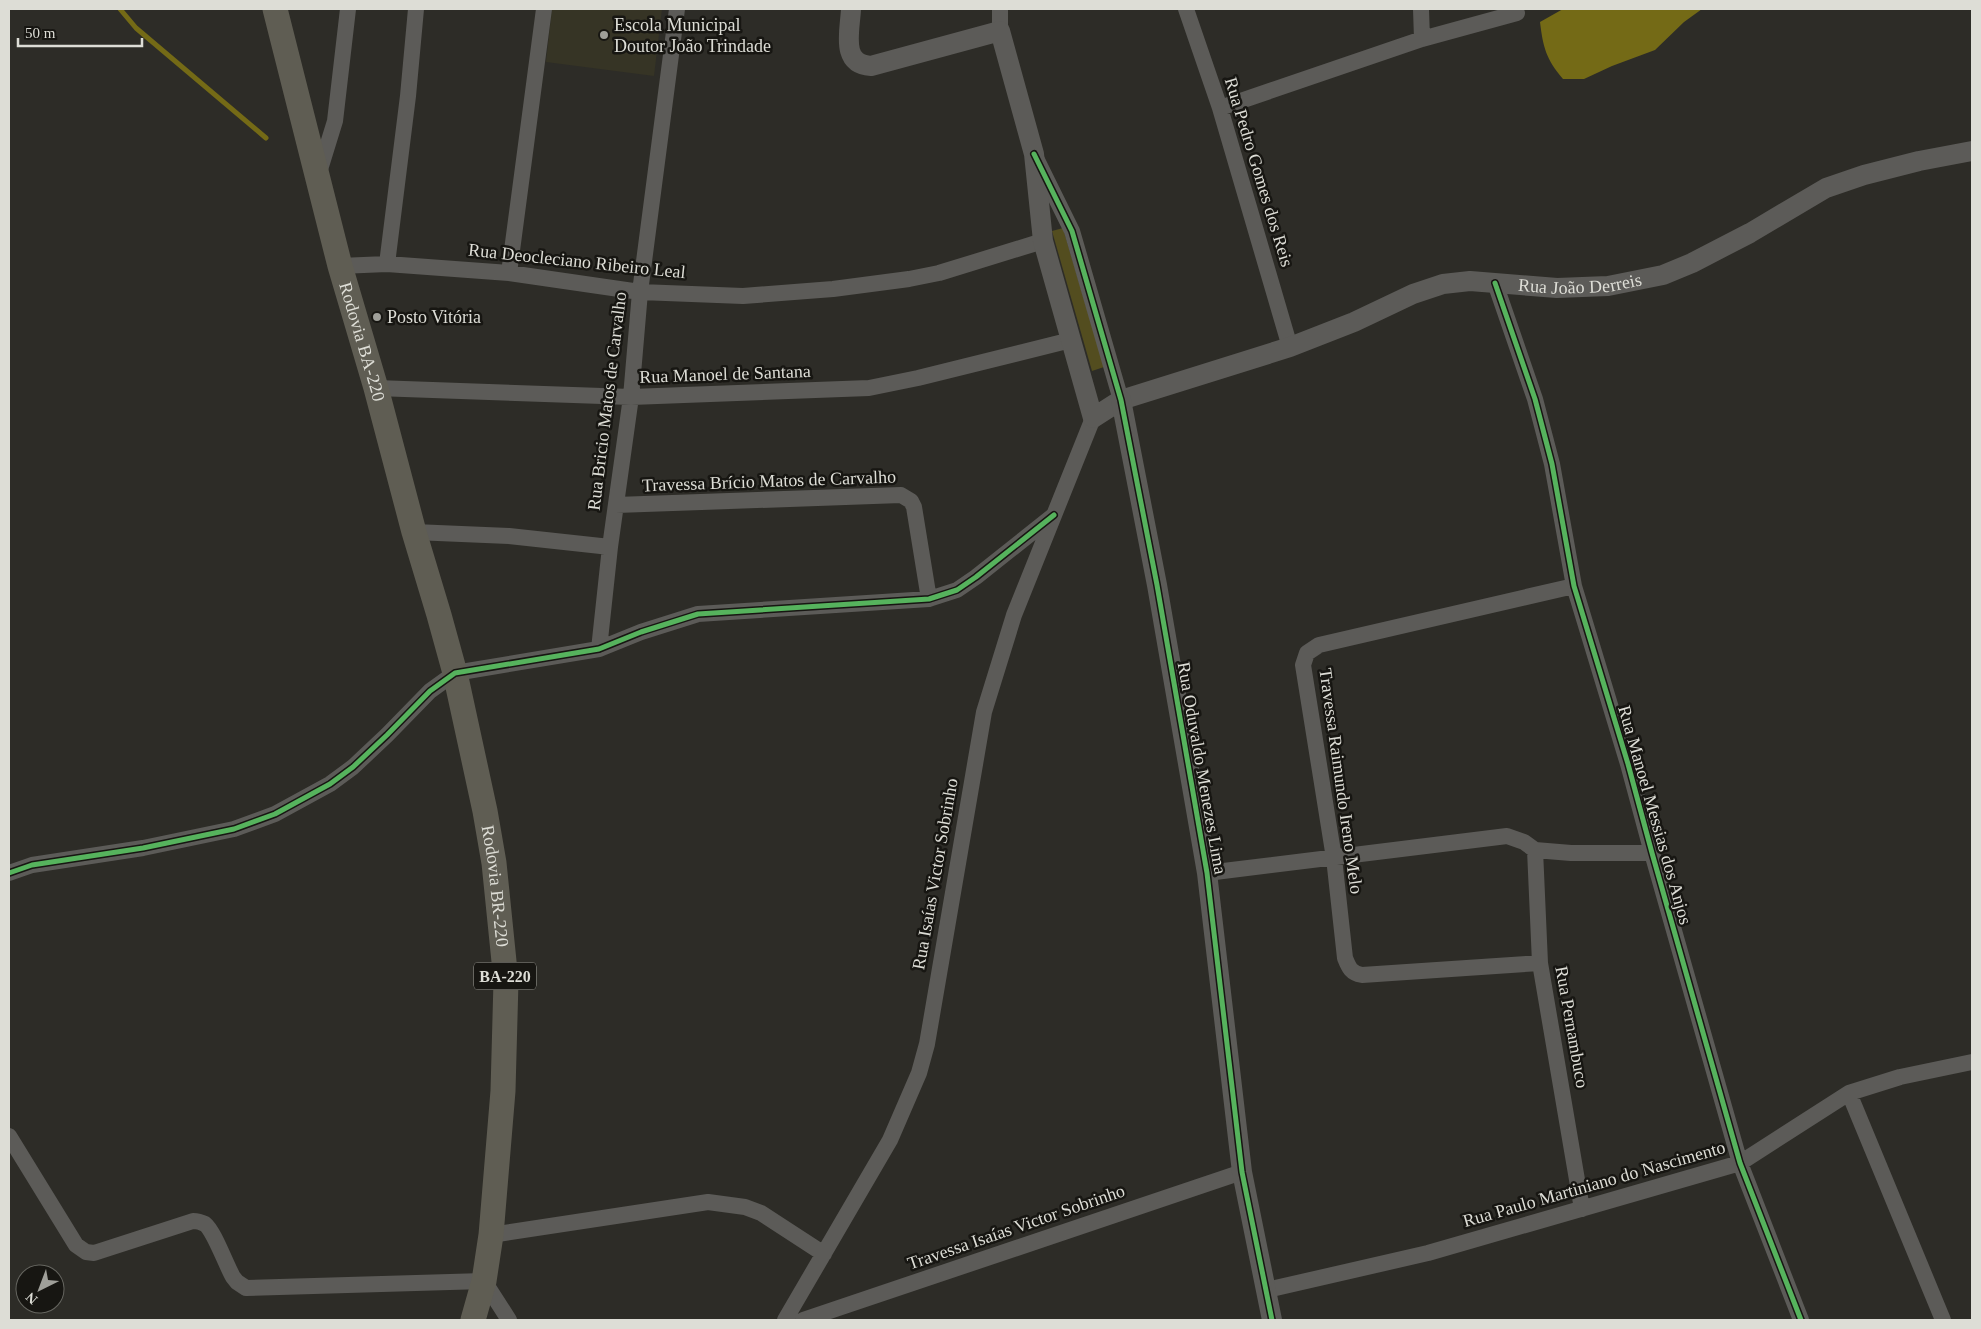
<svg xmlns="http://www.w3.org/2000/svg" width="1981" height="1329" font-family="Georgia,serif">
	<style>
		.built { fill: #363425 }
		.green { fill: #534d1f }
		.water { fill: #746a16 }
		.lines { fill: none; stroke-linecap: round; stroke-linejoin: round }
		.stream { stroke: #746a16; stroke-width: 5 }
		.minor { stroke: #5c5b58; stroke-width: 16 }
		.tertiary { stroke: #5c5b58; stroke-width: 20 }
		.primary { stroke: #5f5d53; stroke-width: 25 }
		.cycleway-casing { stroke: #171612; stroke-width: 8 }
		.cycleway { stroke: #56b35d; stroke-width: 5 }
		.poi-dot { fill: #9f9f99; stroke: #171612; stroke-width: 2 }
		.labels { text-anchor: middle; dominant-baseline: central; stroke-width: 5; stroke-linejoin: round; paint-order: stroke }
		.shield { fill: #171612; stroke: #a2a19b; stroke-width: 1 }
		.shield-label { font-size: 16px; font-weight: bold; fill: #ddddd6 }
		.poi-label { font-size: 18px; fill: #ddddd6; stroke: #171612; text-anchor: start }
		.street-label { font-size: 18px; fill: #ddddd6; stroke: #171612 }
	</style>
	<rect width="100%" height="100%" fill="#2d2c27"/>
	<path class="built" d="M552 9H662L654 76 546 62Z"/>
	<path class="green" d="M1063 228 1104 367 1092 371 1052 231Z"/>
	<path class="water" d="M1563 9H1702L1684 22 1655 50 1612 66 1584 79H1563C1546 59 1543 47 1540 22Z"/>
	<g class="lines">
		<path class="stream" d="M120 9 136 28 266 138"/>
		<path class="minor" d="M1186 9 1220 108 1290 347
			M1421 9 1422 39
			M1000 31V9
			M1220 108 1422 39 1517 13
			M1037 160 1072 231 1121 400
			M318 176 335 121 348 9
			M387 264 408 96 416 9
			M340 266 387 264 509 273 640 292 743 296 833 289 909 279 939 273 1043 241
			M509 273 544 9
			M1495 283 1535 399 1552 464 1574 586 1628 764 1652 853 1740 1163 1801 1320
			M376 388 631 397 869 388 918 378 1071 340
			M616 505 901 495 911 501 914 507 929 599
			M414 532 509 536 610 547
			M599 649 610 547 631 397 640 292 677 9
			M1535 850 1540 963 1582 1209
			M9 873 32 865 143 848 234 829 275 814 330 784 353 767 387 735 430 691 455 673 599 649 641 632 698 614 929 599 957 590 976 577 1054 515
			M1207 873 1507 836 1524 842 1535 850 1571 853H1652
			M1540 963 1362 975C1351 973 1349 968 1345 958L1334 858 1303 665 1307 653 1319 645 1574 586
			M1849 1093 1943 1320
			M9 1136 76 1245 86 1252 94 1253 193 1221C197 1221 201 1222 205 1224 214 1231 226 1265 233 1277L237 1282 246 1288 484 1281 509 1320
			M491 1235 708 1202 745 1207 761 1213 824 1254
			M1267 1290 1428 1253 1740 1163 1849 1093 1900 1077 1972 1062
			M785 1320 890 1140 919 1073 927 1044 984 712 1014 615 1093 418
			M803 1320 1242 1172"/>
		<g class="tertiary">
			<path id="s1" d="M851 9C850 31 840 64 871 66L1000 31 1034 154 1043 241 1093 418 1121 400 1290 347 1354 322 1413 294 1443 284 1470 281 1557 288 1608 286 1663 275 1692 263 1750 233 1826 188 1864 175 1919 161 1972 151"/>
			<path d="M1121 400 1157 585 1207 873 1242 1172 1272 1320"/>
		</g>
		<path class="primary" id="s2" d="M275 9 340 266 376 388 414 532 439 615 455 673 485 811 494 863 506 981 503 1091 491 1235 484 1281 473 1320"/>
		<g class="cycleway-casing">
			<path id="cycleway" d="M1034 154 1072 231 1121 400 1157 585 1207 873 1242 1172 1272 1320
				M1495 283 1535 399 1552 464 1574 586 1628 764 1652 853 1740 1163 1801 1320
				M9 873 32 865 143 848 234 829 275 814 330 784 353 767 387 735 430 691 455 673 599 649 641 632 698 614 929 599 957 590 976 577 1054 515"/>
		</g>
		<use href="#cycleway" class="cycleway"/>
	</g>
	<g class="poi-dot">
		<circle cx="604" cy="35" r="5"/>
		<circle cx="377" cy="317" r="5"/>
	</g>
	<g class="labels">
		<rect class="shield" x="474" y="962.5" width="62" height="27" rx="4"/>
		<g class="shield-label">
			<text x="505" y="976">BA-220</text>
		</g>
		<g class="poi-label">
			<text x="614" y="25">Escola Municipal<tspan x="614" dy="21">Doutor João Trindade</tspan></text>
			<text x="387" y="317">Posto Vitória</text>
		</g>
		<g class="street-label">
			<text transform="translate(1259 172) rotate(73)">Rua Pedro Gomes dos Reis</text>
			<text transform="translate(577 261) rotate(6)">Rua Deocleciano Ribeiro Leal</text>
			<text stroke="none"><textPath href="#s1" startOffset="1116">Rua João Derreis</textPath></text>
			<text stroke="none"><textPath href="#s2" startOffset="344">Rodovia BA-220</textPath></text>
			<text transform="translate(725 374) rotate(-2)">Rua Manoel de Santana</text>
			<text transform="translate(607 401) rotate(-83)">Rua Bricio Matos de Carvalho</text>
			<text transform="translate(769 481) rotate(-2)">Travessa Brício Matos de Carvalho</text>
			<text transform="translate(1202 768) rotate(80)">Rua Oduvaldo Menezes Lima</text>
			<text transform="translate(1341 781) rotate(82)">Travessa Raimundo Ireno Melo</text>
			<text transform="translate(1655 815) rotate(74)">Rua Manoel Messias dos Anjos</text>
			<text transform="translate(935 874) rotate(-80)">Rua Isaías Victor Sobrinho</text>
			<text stroke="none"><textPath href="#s2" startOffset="905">Rodovia BR-220</textPath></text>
			<text transform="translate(1572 1027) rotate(80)">Rua Pernambuco</text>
			<text transform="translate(1594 1184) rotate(-16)">Rua Paulo Martiniano do Nascimento</text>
			<text transform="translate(1016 1227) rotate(-19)">Travessa Isaías Victor Sobrinho</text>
		</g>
	</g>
	<rect width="1981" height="1329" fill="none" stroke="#ddddd6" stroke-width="20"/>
	<g transform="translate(40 1289) rotate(222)"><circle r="24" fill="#171612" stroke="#666660"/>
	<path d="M0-4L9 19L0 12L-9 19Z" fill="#9f9f99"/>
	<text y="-8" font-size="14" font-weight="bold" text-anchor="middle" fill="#ddddd6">N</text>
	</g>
	<path d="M18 38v8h124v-8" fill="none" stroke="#ddddd6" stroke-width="2.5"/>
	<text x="25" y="38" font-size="15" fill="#ddddd6" stroke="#171612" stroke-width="4" paint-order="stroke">50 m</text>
</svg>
